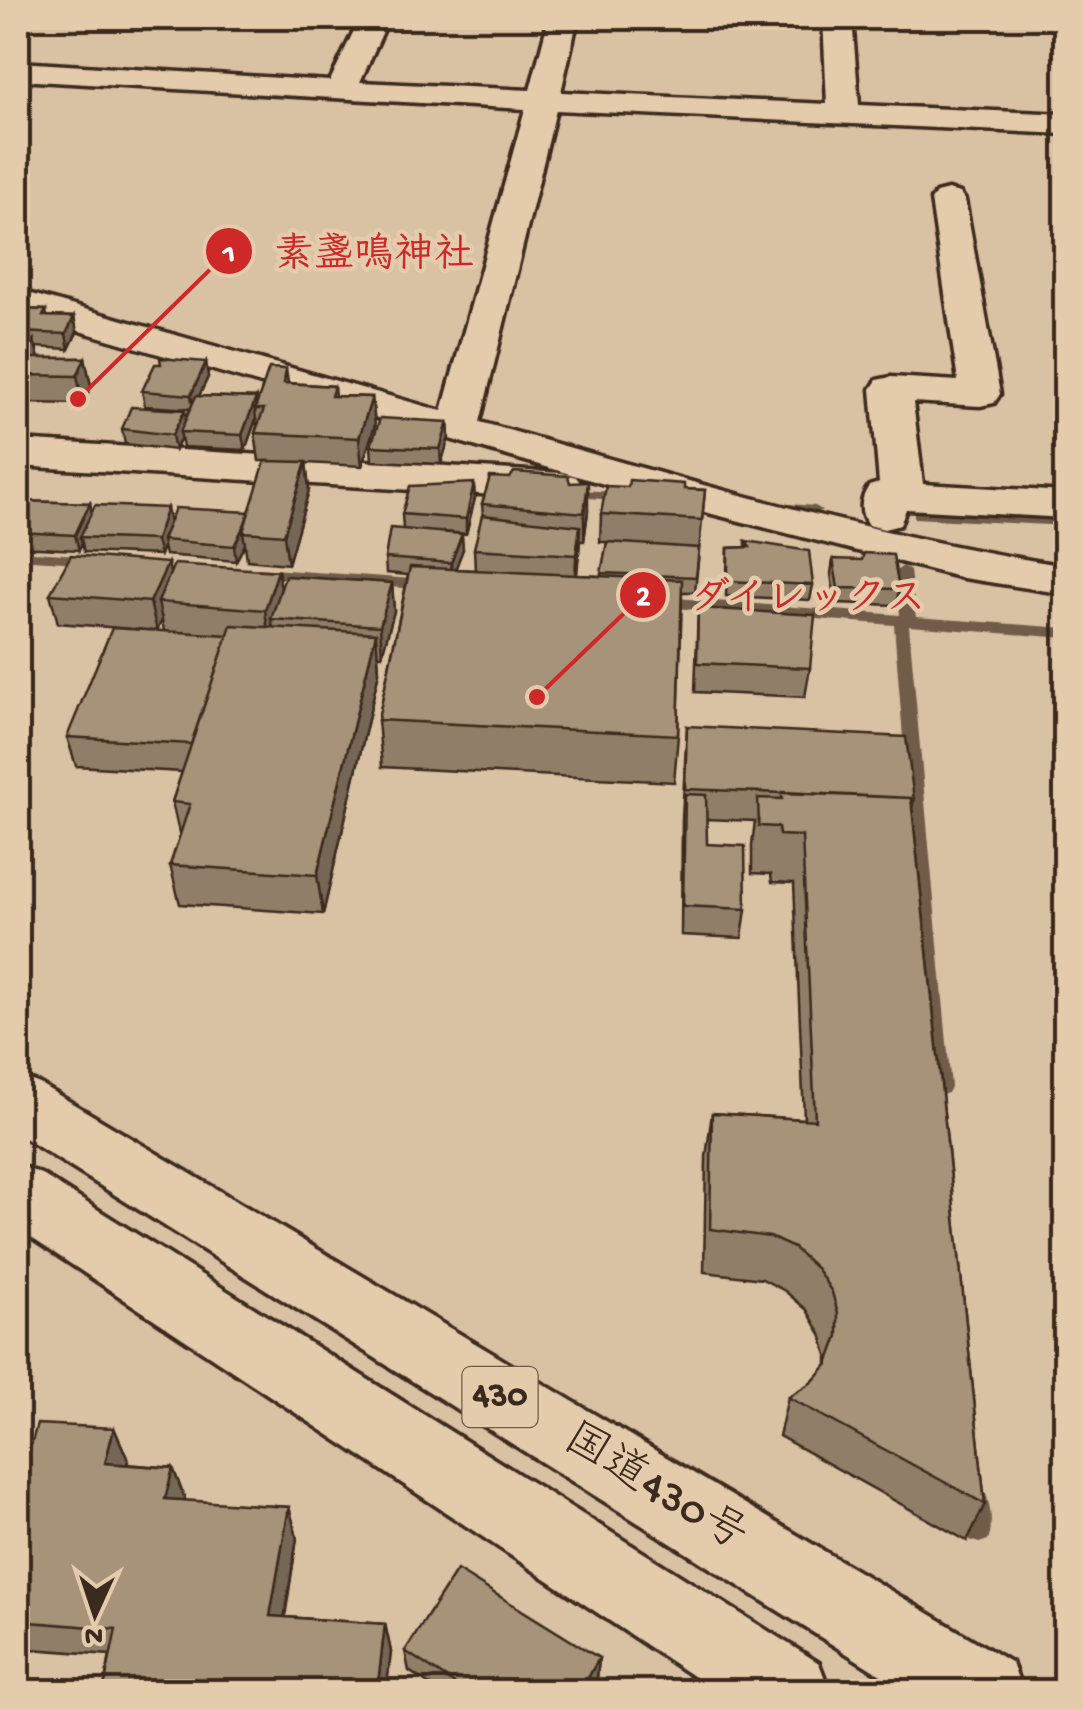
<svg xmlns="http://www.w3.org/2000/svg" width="1083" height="1709" font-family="'Gochi Hand','Klee One',sans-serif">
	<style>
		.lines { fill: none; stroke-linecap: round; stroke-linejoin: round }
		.stream { fill: #6f5c4a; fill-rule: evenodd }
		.minor-casing { stroke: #3b2a1e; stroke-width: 7 }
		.trunk-casing { stroke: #3b2a1e; stroke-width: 7 }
		.minor { fill: #e3cbac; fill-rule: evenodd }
		.trunk { fill: #e3cbac; fill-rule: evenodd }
		.wall { fill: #907e69; stroke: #3b2a1e; stroke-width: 2.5 }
		.shaded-wall { fill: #756655; stroke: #3b2a1e; stroke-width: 2.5 }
		.building { fill: #a7927a; stroke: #3b2a1e; stroke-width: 2.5 }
		.labels { text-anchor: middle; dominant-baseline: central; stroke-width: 9; stroke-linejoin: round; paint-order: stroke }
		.shield { fill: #e3cbac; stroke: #6d5a49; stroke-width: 2.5 }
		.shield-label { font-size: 35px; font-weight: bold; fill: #3b2a1e }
		.near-street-label { font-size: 45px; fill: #3b2a1e; stroke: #e3cbac }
		.leader { fill: none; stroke: #ce2828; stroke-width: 4 }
		.callout-dot { fill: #ce2828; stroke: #e3cbac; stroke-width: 4 }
		.mark-label { font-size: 30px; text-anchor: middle; font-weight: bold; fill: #fff }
		.callout-label { font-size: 40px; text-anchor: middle; font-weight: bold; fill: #ce2828; stroke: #e3cbac; stroke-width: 9; stroke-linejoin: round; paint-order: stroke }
	</style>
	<rect width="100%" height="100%" fill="#d9c1a4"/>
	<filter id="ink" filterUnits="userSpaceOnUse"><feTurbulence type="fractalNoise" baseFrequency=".01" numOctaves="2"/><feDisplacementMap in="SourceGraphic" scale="20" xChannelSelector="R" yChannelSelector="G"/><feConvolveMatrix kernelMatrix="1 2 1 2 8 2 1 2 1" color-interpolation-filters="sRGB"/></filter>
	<g filter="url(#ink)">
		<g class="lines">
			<path class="stream" d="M18 18H27L18 26Z
				M568 489 627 493 634 497 627 501 563 496V490Z
				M789 504 815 506 822 510 815 514 784 511V505Z
				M919 511 1066 518V526L914 518V512Z
				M18 551 93 556 100 560 93 564 18 559Z
				M903 566 910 571 916 617 1066 628V638L909 626 951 1087 948 1093 941 1095 934 1093 931 1087 894 625 662 607 654 602 662 597 900 615 896 571Z
				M258 568 427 580 434 585 427 590 253 576V570Z
				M976 1485 984 1489C990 1503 994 1525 988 1540L979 1543 970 1540C965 1525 962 1503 968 1489Z"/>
			<g class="minor-casing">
				<path id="minor" d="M360 18H389L360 82 530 90 549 18H578L561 92 827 104 823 18H852L859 105 1066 114V134L556 110 480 422C673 477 867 535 1066 566V594L963 578 669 503 18 313V290L442 411 525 109 18 80V62L330 81Z
					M948 190 960 193 965 200 1000 394 994 403 980 406 913 402 923 484 1066 492V518L906 509 900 525 884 529 868 525C859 512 860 499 869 486L879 483 871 389 877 380 891 377 958 381 931 200 936 193Z
					M18 440 561 473 576 477 583 486 576 495 561 499 18 466Z"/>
			</g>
			<g class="trunk-casing">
				<path id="trunk" d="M18 1076 40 1084 1012 1663 1023 1692H908L18 1134Z
					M18 1165 41 1174 819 1663 830 1692H717L18 1229Z"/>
			</g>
			<use href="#minor" class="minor"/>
			<use href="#trunk" class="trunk"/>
		</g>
		<path class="wall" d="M18 309 46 310 47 316 74 317 77 332 69 349 36 347 39 358H85L91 386 83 404 23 403 18 416Z
			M206 362 208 377 199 396 256 398 257 403 286 369 288 383 334 386 335 396 372 397 375 425 362 466 306 463 309 490 288 564 247 560 245 544 236 561 165 555 163 546 160 555 84 552 82 543 79 550 18 547V501L90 503 91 512 169 521 249 512 270 461H259L255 433 257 426 256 419 245 450 183 447 181 437 175 450 125 444 122 429 186 418 190 409 145 406 142 391Z
			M448 422 449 437 441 464 372 461 371 446Z
			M570 483 588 511 584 541H580L577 575 601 576 607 542H600L601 514 684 489 705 490 695 592H682L678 735 674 782 382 767 378 720 408 575 386 573 385 558 403 529 402 514 475 498 466 534 445 532 463 549 455 569 475 570 474 549 483 516 482 504Z
			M746 541 813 585 810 600 726 596 728 548 746 547Z
			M833 559 899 589 896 605 835 603 831 574Z
			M278 571 281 589 392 583 394 611 382 655H378L379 672 323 914 180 904 170 865 180 837 172 802 182 772 76 766 67 737 164 631 162 620 157 631 58 623 50 594 170 573Z
			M698 608 810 668 805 697 695 692Z
			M687 726 914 800 912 808 985 1504 967 1541 779 1436 788 1397 812 1382 827 1366V1355L821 1334 807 1310 785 1291 762 1279 704 1272 706 1157 712 1113 804 1119 794 883 772 882 771 874 752 873V845L755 821 706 819 707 844 746 909 742 938 681 935 682 818Z
			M114 1428 128 1460 127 1464 173 1468 185 1501 289 1507 297 1538 285 1617 385 1624 391 1652 386 1692H103L110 1655 18 1648V1491Z
			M405 1651 599 1658 597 1678 590 1692H440L409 1671Z"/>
		<path class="shaded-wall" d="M74 317 77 332 69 349 66 334Z
			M34 340 41 368 26 358Z
			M85 358 91 386 83 404 77 376Z
			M206 362 208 377 193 409 191 395Z
			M18 382 23 403 18 416Z
			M372 397 375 425 362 466 359 438Z
			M256 398 258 409H255L256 419 245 450 242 435Z
			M185 410 187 425 180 432 181 437 175 450 172 435Z
			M448 422 449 437 441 464 440 449Z
			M306 462 309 490 288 564 284 535Z
			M588 482V511L584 541V513Z
			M474 483 475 498 466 534V519Z
			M90 503 93 519 80 537 82 543 79 550 75 535Z
			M167 508 170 524 162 540 163 546 160 555 156 540Z
			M251 512 243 532 245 544 236 561 234 546Z
			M580 526 579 555 575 584 576 555Z
			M462 534 463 549 452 578 451 563Z
			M168 563 174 591 158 602 162 620 157 631 150 602Z
			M278 571 283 600 271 619 273 628 269 639 265 610Z
			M392 583 394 611 382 655 380 626Z
			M376 633 379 672 323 914 317 875Z
			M114 1428 128 1460 120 1495 105 1463Z
			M173 1468 185 1499 178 1530 165 1499Z
			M289 1507 297 1538 280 1645 270 1616Z
			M385 1624 391 1652 386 1692H377Z
			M599 1658 597 1678 590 1692H580Z"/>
		<path class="building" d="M18 309 46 310 43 316 74 317 66 334 18 332Z
			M18 340H34L26 358H85L77 376 18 375Z
			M160 358 206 362 191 395 142 391 155 364H161Z
			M269 368 286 369 284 383 334 386 331 396 372 397 359 438 255 433 264 409H255Z
			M196 396 256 398 242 435 180 432Z
			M131 407 185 410 172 435 122 429Z
			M380 418 448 422 440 449 371 446Z
			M265 461 306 462 284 535 243 532Z
			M514 472 568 476 570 483 588 482 584 513 482 504 490 477 510 478Z
			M629 480 684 484V489L705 490 702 520 601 514 606 486 628 487Z
			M474 483 466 519 402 514 410 486Z
			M18 501 90 503 75 535 18 532Z
			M95 505 167 508 156 540 80 537Z
			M175 508 249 512 245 523 234 546 162 540Z
			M482 515 580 526 576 555 474 549Z
			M390 528 462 534 451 563 385 558Z
			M746 541 809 551 813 585 728 581V548L750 547Z
			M607 542 699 548 696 577 601 573Z
			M864 553 893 555 899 589 838 588 833 559 862 560Z
			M71 555 168 563 150 602 50 594Z
			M174 564 278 571 265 610 158 602Z
			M410 567 682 580 678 735 378 720Z
			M285 576 392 583 380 626 271 619Z
			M698 608 815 615 810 668 697 663Z
			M231 625 376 633 317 875 170 865 190 804 172 802Z
			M112 628 228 635 191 744 67 737Z
			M687 726 906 737 914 800H911V798L685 789Z
			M782 792 911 798 985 1504 788 1397 812 1382 828 1364 838 1336V1314L832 1292 817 1269 794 1248 770 1237 710 1229 712 1113 815 1120 802 836 779 835 778 827 759 826 758 798 782 799Z
			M685 794 706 795 707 844 745 846 746 909 683 906Z
			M37 1424 114 1428 105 1463 173 1468 165 1499 289 1507 270 1616 385 1624 377 1692H103L116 1629 18 1621V1491Z
			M457 1570 599 1658 580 1692H467L405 1651Z"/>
	</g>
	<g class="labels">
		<rect class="shield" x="462.5" y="1367" width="75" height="60" rx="8"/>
		<g class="shield-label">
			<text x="500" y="1397">430</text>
		</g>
		<g class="near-street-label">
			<text transform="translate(654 1490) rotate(31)">国道430号</text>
		</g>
	</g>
	<path class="leader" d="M78 399L229 251M537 697L643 595"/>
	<g class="callout-dot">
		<circle cx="78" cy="399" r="10"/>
		<circle cx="537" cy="697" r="10"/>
		<circle cx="229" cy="251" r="25"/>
		<circle cx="643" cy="595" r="25"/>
	</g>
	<g class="mark-label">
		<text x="229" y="262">1</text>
		<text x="643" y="605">2</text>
	</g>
	<g class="callout-label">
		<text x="374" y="265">素盞鳴神社</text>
		<text x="808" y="609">ダイレックス</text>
	</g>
	<rect width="1083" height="1709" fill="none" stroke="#e3cbac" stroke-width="60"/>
	<rect x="30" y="30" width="1023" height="1649" fill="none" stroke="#3b2a1e" stroke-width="4" filter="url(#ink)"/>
	<g transform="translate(95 1614) rotate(183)" stroke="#e3cbac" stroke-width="8" paint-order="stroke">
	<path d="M0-8L18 38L0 25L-18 38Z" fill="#3b2a1e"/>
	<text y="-15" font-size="28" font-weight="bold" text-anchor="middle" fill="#3b2a1e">N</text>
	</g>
</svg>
